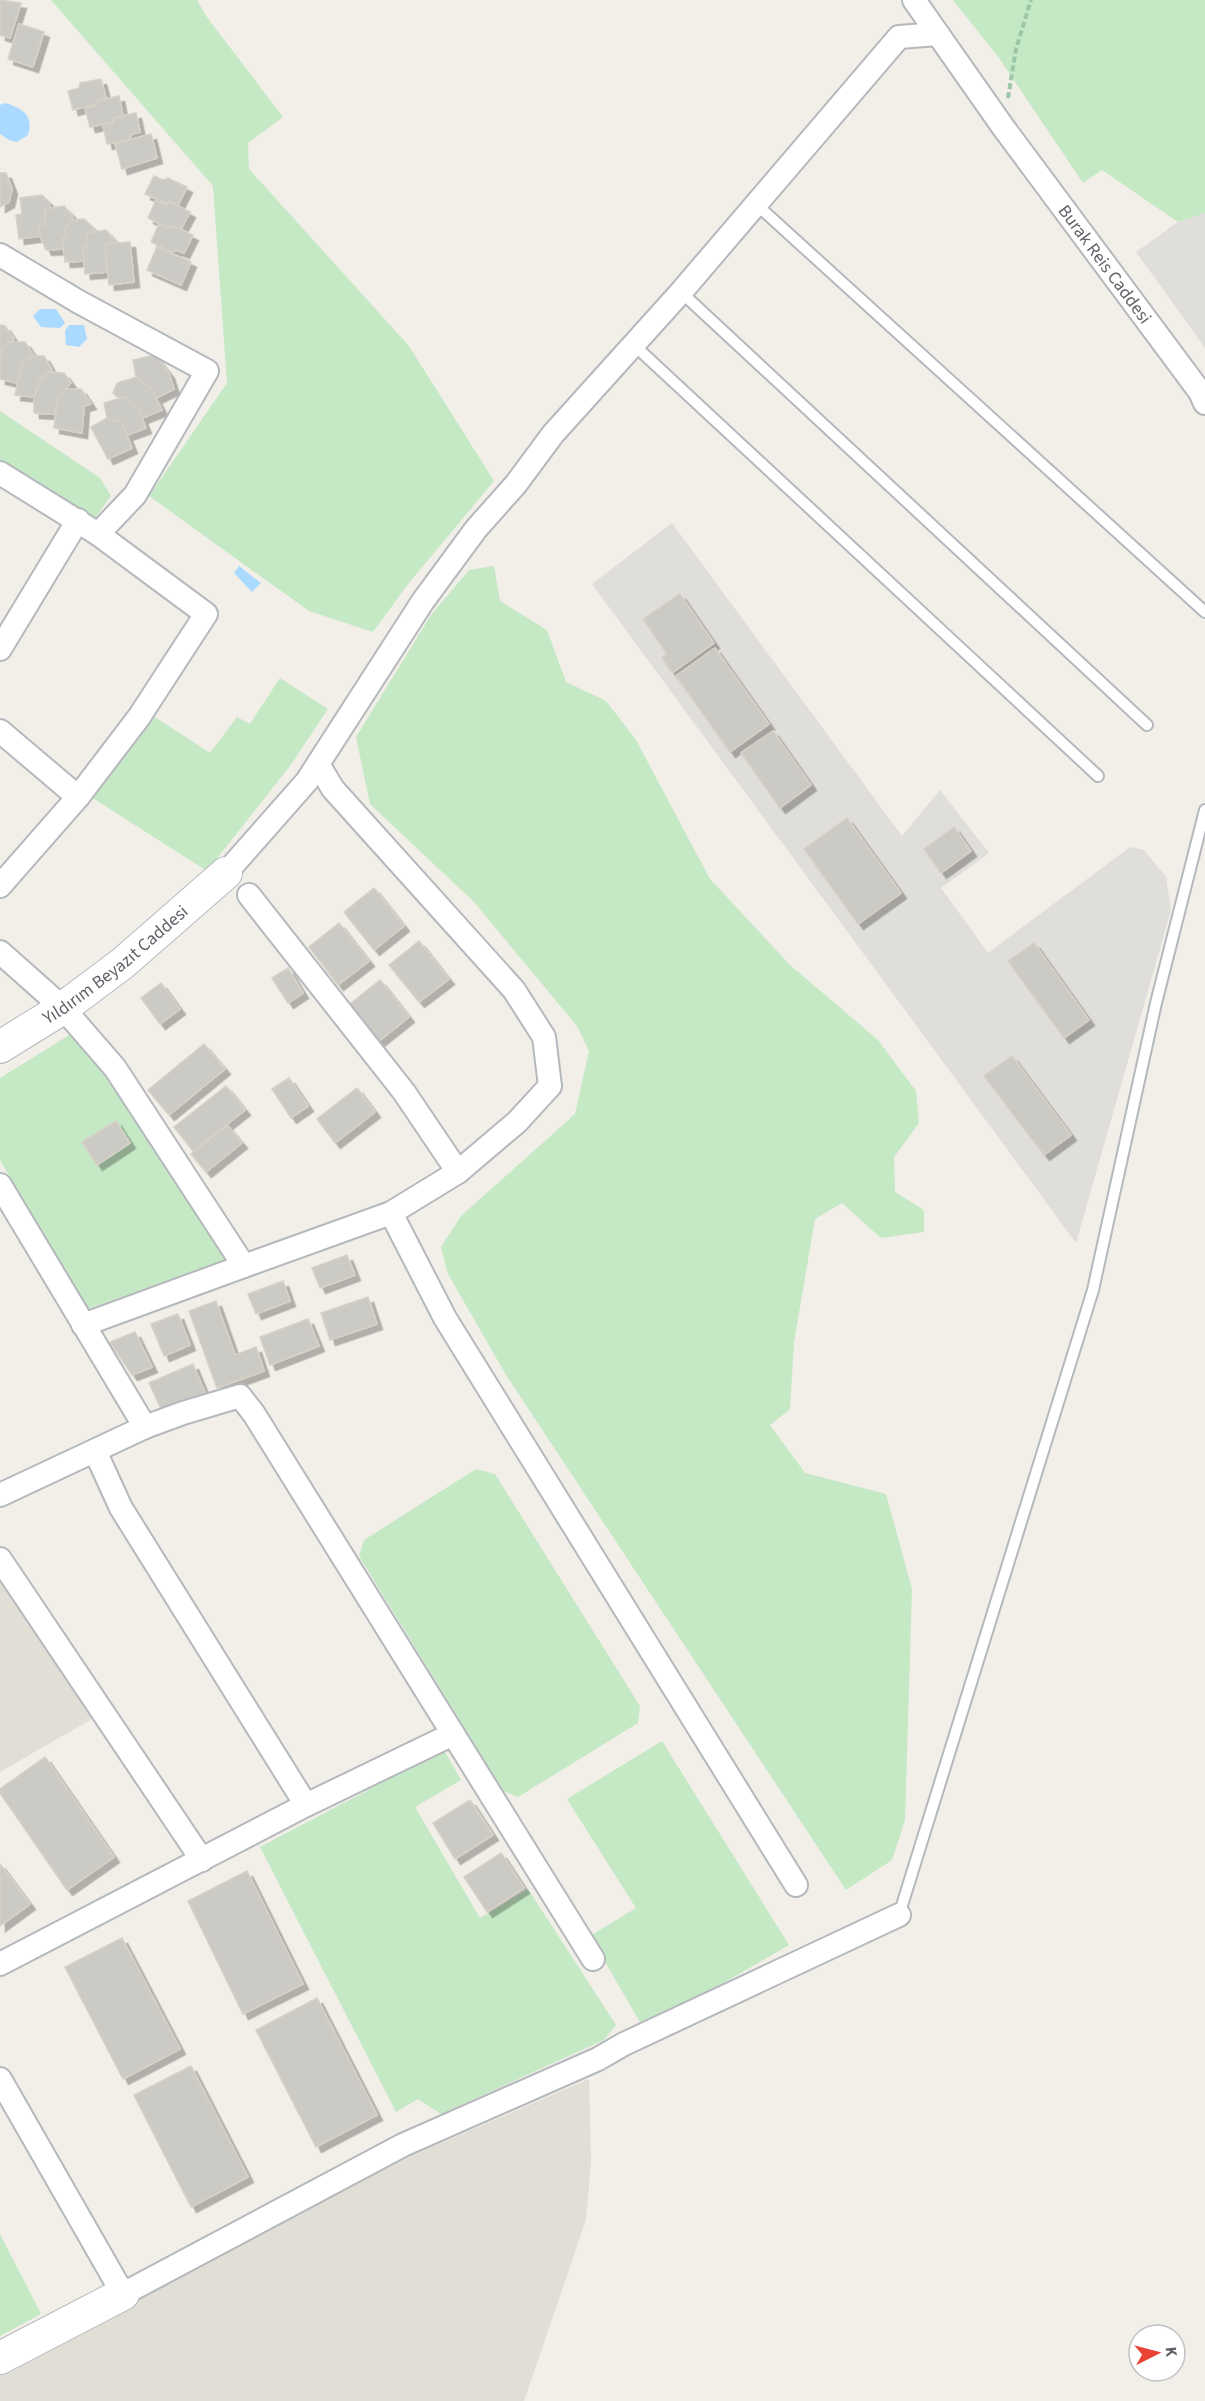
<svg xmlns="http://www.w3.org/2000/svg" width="1205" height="2401" font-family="'Source Sans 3',sans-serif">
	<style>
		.industrial { fill: #e0deda }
		.education { fill: #e1ded6 }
		.green { fill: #c5e8c5 }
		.water { fill: #aadaff }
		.building { fill: #cccac5; stroke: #d6d1c6; stroke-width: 1.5; filter: url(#shadow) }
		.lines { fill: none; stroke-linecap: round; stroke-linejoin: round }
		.lane-casing { stroke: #b5b8bc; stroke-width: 14 }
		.street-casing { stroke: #b5b8bc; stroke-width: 26 }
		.secondary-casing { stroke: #b6babf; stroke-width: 34 }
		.path { stroke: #9cc7a9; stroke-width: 4; stroke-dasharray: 6 3; stroke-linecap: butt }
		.lane { stroke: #fff; stroke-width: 10 }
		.street { stroke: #fff; stroke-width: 22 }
		.secondary { stroke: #fff; stroke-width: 32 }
		.labels { text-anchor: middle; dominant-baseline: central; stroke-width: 4.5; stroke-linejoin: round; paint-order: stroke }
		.street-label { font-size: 18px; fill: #5f6368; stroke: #fff }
	</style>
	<defs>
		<filter id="shadow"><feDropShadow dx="5.5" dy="5.5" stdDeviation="0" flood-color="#0004"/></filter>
	</defs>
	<rect width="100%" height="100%" fill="#f1efe8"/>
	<path class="industrial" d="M1205 213V348L1136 252 1178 222Z
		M672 523 902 836 940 790 989 853 941 888 988 953 1130 847 1144 850 1166 877 1171 910 1076 1243 592 584Z"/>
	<path class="education" d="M0 1580 97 1716 0 1772Z
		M589 2079 591 2161 586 2220 524 2401H0V2368L381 2169Z"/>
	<path class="green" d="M51 0H197L206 16 283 117 248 143 249 169 409 346 494 481 408 584 373 632 309 611 149 496 227 383 213 186Z
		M953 0H1205V213L1178 222 1102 170 1083 183 999 58Z
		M0 411 100 478 111 496 95 518 0 463Z
		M494 566 500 601 547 630 566 682 606 701 636 740 710 879 790 965 878 1040 916 1091 919 1123 894 1157 895 1192 924 1210V1232L881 1238 842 1203 815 1219 794 1342 790 1409 770 1425 805 1473 886 1494 912 1589 905 1820 892 1860 846 1890 506 1375 448 1274 441 1247 461 1216 575 1114 589 1051 577 1026 474 902 370 804 356 737 431 615 469 570Z
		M280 678 328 709 290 766 207 871 91 797 155 717 210 753 237 717 250 724Z
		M71 1034 104 1072 229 1259 87 1309 0 1160V1078Z
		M476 1469 495 1474 640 1706 638 1723 518 1797 503 1791 359 1556 364 1540Z
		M662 1741 789 1945 708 1992 640 2022 590 1936 636 1908 567 1799Z
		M444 1750 461 1780 415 1807 480 1918 528 1889 616 2025 604 2040 441 2114 418 2099 396 2112 260 1847Z
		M0 2234 41 2314 0 2336Z"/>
	<path class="water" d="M5 103C22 108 34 115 28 135L17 142 9 140 0 134V105Z
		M40 309H56L65 323 60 328 41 327 33 316Z
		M69 325H84L87 339 79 347 66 345 65 331Z
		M239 566 261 583 252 592 234 573Z"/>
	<path class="building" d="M0 0 21 3 10 38 0 35Z
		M19 24 44 32 33 67 8 59Z
		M101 79 106 98 97 100 95 104 73 110 68 91 79 88 80 83Z
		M119 96 123 116 114 118 112 122 90 127 85 108 96 106 98 101Z
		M136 113 140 132 132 134 129 139 107 144 103 125 113 123 115 118Z
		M151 134 157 158 122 169 115 144Z
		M0 173H6L12 189 9 202 0 207Z
		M154 176 163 180 168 178 187 187 178 205 170 201 166 203 145 194Z
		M42 195 50 203V208L45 209V224L39 226 40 236 19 239 16 215 22 214 20 198Z
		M156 200 166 205 170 202 190 212 181 229 173 226 168 228 148 218Z
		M64 206 72 215 73 220 65 228 66 238H62L63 249 46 250 40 236 39 226 45 224V209Z
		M84 219 97 231 87 233V248L83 247 84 261 65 262 62 238H66L65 228 73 220Z
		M159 224 169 229 174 226 193 235 184 253 176 250 172 252 151 242Z
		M106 230 117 243 105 244 107 272 85 274 83 247 87 248V233Z
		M130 242 134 282 109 285 105 244Z
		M157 247 191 262 181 285 147 270Z
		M0 325 5 326 14 339 4 346 0 359Z
		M10 342H25L34 356 22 362 17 383 0 379V359L4 346Z
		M155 355 169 373 174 389 156 398 151 388 136 377 133 360Z
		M34 356H44L52 370 41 378 34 397 15 395 22 362Z
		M49 372 64 373 71 383 58 397 54 414 34 413V397L41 378Z
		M136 377 151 388 162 410 142 418 138 408 124 397 118 398 113 393 117 383Z
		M65 389H81L91 404 84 406 82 433 54 428 58 397Z
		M124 397 138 408 146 428 127 435 122 423 107 418 104 403Z
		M107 418 122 423 132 448 108 459 91 427Z
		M680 594 714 643 672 673 662 658 667 654 643 619Z
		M715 648 769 724 730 752 676 676Z
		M773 731 811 785 780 808 741 753Z
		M847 818 901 893 858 924 804 849Z
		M954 827 971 851 941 873 924 849Z
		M374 888 404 926 374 950 344 912Z
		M339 923 369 961 338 985 309 947Z
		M419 941 449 979 419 1002 389 965Z
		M1034 943 1089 1020 1064 1038 1008 961Z
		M288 968 303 993 288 1003 272 978Z
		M380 980 409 1017 379 1041 350 1004Z
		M161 983 180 1009 160 1024 141 998Z
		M204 1044 225 1069 169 1115 148 1090Z
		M1012 1056 1071 1135 1044 1155 984 1076Z
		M289 1078 308 1106 291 1118 272 1089Z
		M226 1086 245 1110 193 1151 174 1127Z
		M357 1088 375 1112 335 1143 317 1119Z
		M116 1121 130 1143 97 1165 82 1142Z
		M227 1125 242 1143 206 1172 191 1154Z
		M347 1255 355 1275 320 1288 312 1268Z
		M283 1281 290 1301 256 1314 248 1294Z
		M368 1297 377 1324 330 1340 321 1313Z
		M216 1301 235 1355 256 1347 264 1371 217 1388 189 1311Z
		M178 1314 190 1345 164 1356 151 1324Z
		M308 1319 319 1346 270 1365 260 1337Z
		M135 1332 152 1367 132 1375 110 1342Z
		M193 1364 205 1393 162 1411 149 1383Z
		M45 1757 114 1857 67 1890 0 1793V1789Z
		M470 1800 493 1835 455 1859 433 1823Z
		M501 1853 524 1888 487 1912 464 1877Z
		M0 1864 30 1904 0 1926Z
		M247 1871 303 1984 243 2014 188 1901Z
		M122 1938 180 2049 123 2079 65 1967Z
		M317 1998 377 2115 316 2147 256 2030Z
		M191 2066 248 2177 191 2207 134 2095Z"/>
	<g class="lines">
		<g class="lane-casing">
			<path id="lane" d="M757 205 1205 612
				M681 292 1147 725
				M634 345 1098 776
				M899 1915 1093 1290 1156 1003 1205 810"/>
		</g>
		<g class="street-casing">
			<g id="street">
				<path id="s1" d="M914 0 1003 127 1200 392 1205 403"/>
				<path d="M0 255 79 302 207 371 135 495 98 534"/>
				<path d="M0 473 98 534 206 614 139 717 78 797 0 886"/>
				<path d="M0 649 78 520"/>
				<path d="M0 731 78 797"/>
				<path d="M226 873 307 781 423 601 476 529 516 484 553 434 681 292 899 37 938 34"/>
				<path d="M249 895 404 1092 458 1172"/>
				<path d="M0 952 63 1008 115 1068 244 1266 83 1325"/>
				<path d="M0 1185 145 1427"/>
				<path d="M391 1213 445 1318 796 1885"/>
				<path d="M244 1266 391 1213 458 1172 517 1122 550 1086 544 1037 514 990 333 789 318 764"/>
				<path d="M95 1451 121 1508 306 1805"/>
				<path d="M0 1495 145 1427 183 1413 240 1396 254 1414 593 1959"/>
				<path d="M0 1559 202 1860"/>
				<path d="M0 1964 306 1805 453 1734"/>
				<path d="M0 2079 123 2294 403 2145 598 2059 624 2044 899 1915"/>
			</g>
		</g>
		<g class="secondary-casing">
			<g id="secondary">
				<path id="s2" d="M0 1047 63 1008 123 963 226 873"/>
				<path d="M0 2358 123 2294"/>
			</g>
		</g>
		<path class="path" d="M1008 98 1016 49 1031 0"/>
		<use href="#lane" class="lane"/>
		<use href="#street" class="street"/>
		<use href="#secondary" class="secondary"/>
	</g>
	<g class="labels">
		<g class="street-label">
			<text stroke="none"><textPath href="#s1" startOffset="326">Burak Reis Caddesi</textPath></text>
			<text stroke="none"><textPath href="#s2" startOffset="142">Yıldırım Beyazıt Caddesi</textPath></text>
		</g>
	</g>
	<g transform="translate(1157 2353) rotate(84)"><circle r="28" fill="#ffffff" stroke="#bfc1c3" stroke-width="1.5"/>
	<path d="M0-4.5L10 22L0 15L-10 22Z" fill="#ea4335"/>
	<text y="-9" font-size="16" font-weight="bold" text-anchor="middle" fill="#5f6368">K</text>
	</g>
</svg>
